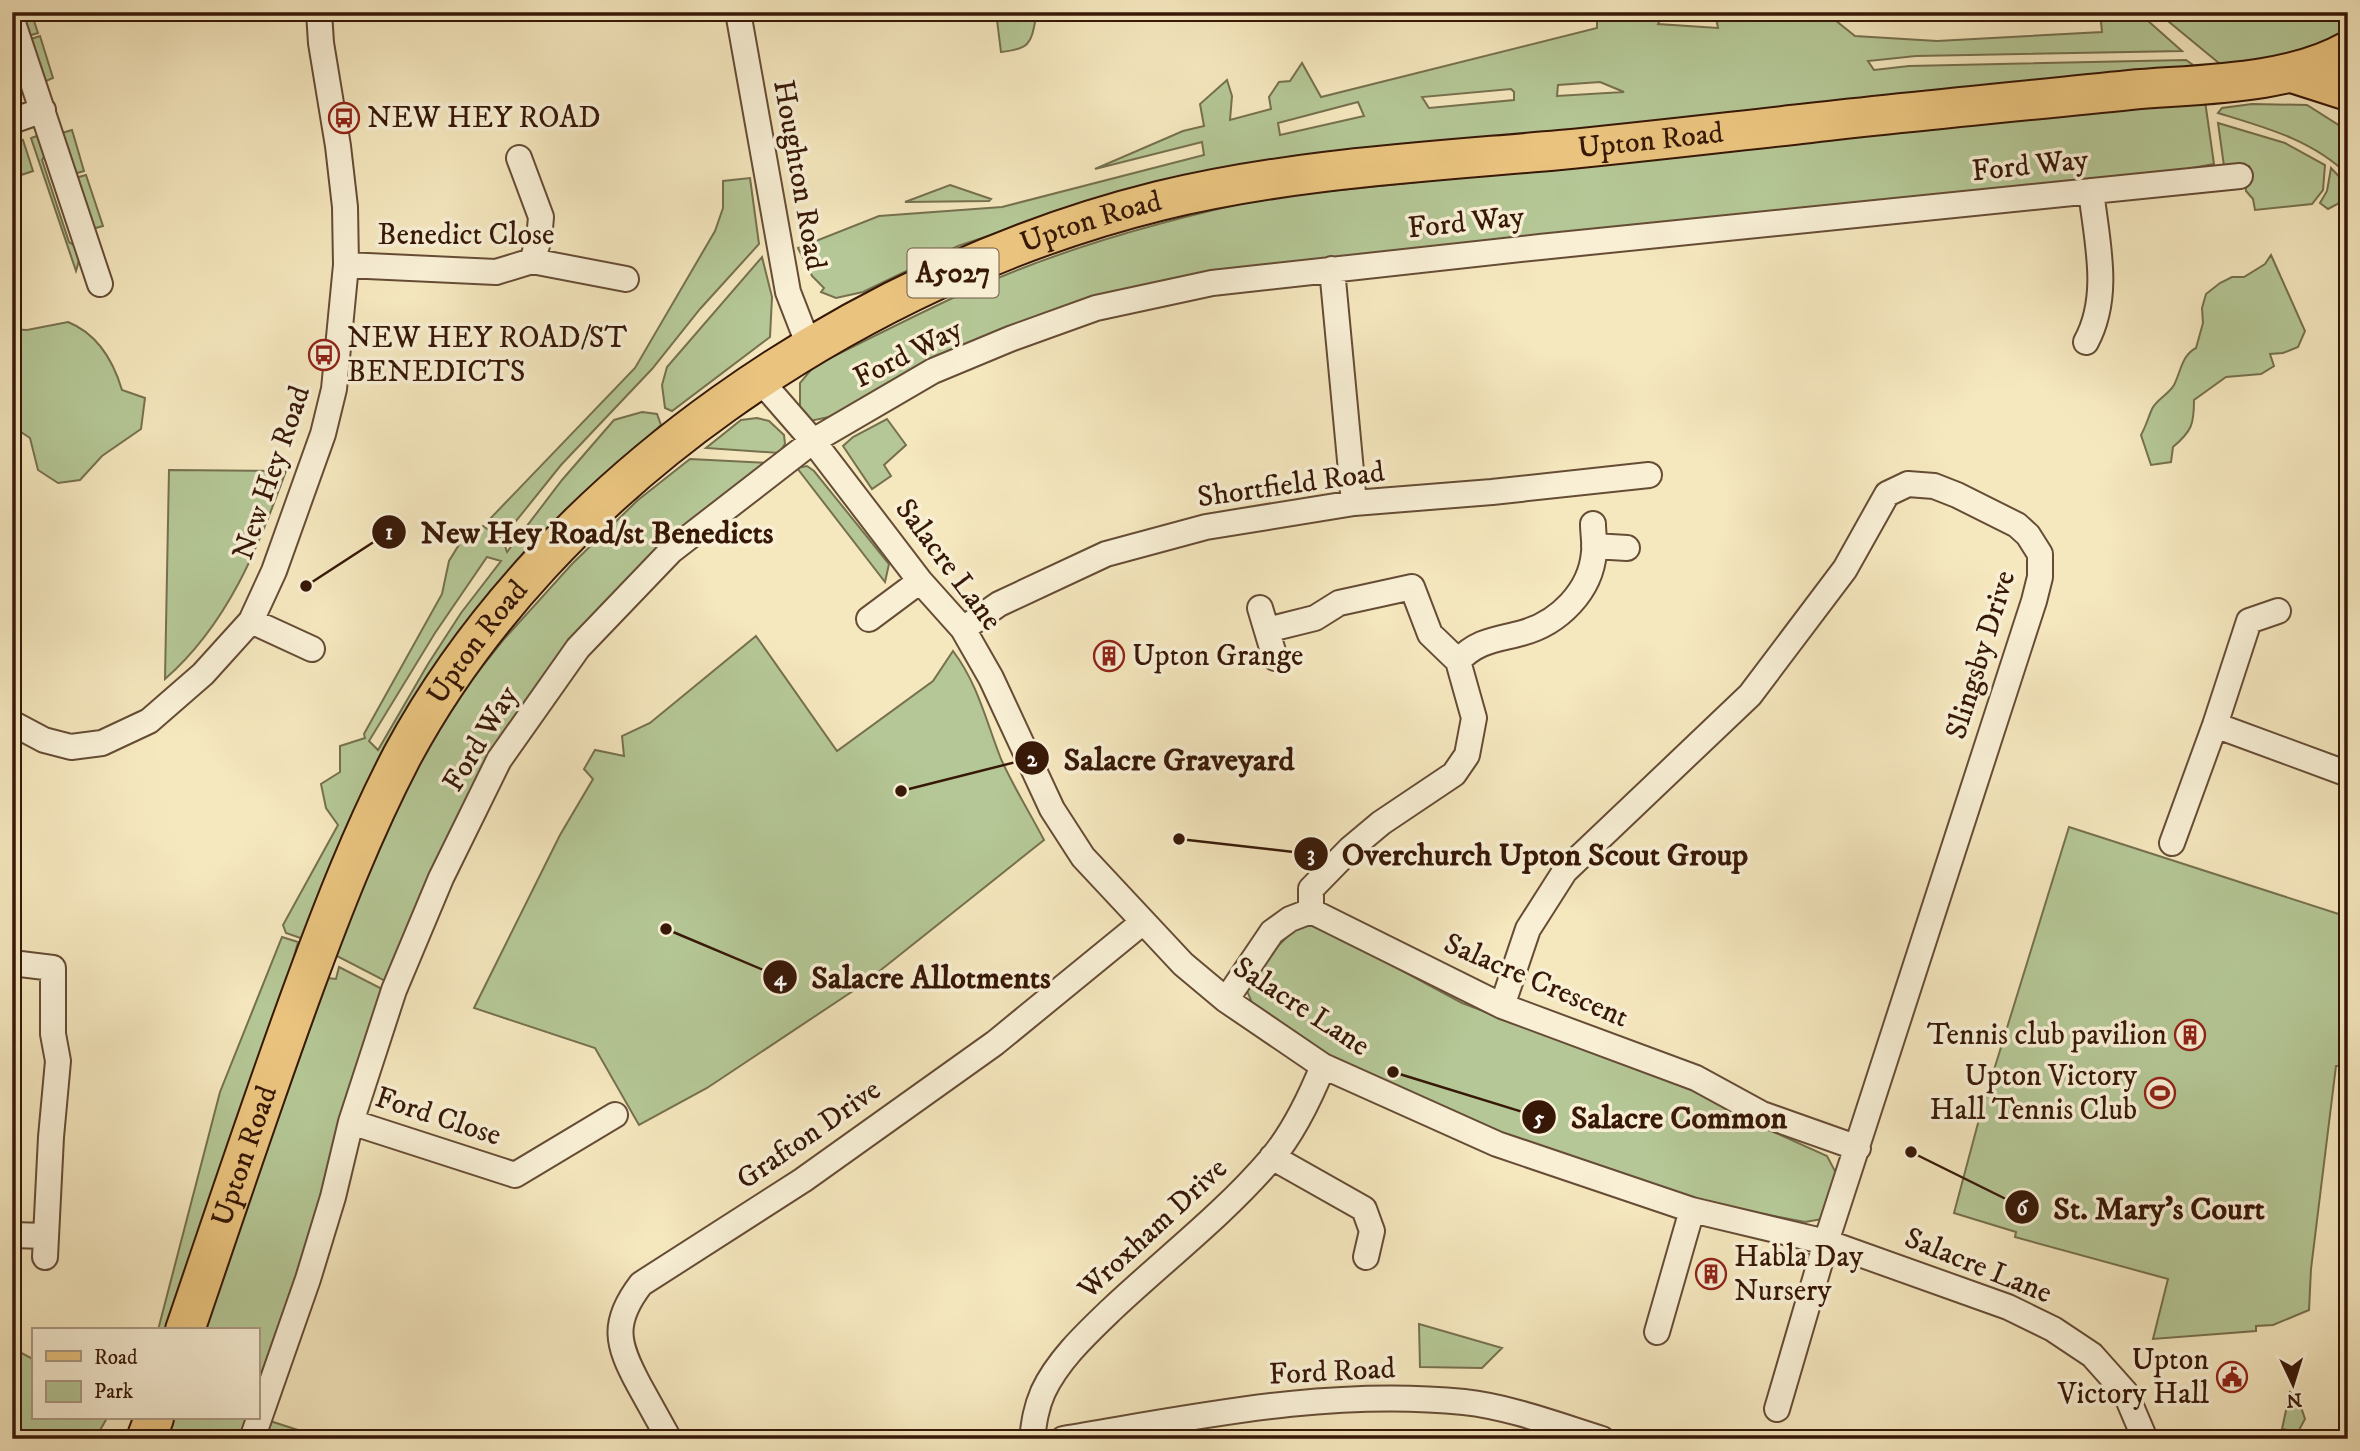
<svg xmlns="http://www.w3.org/2000/svg" width="2360" height="1451" font-family="'IM FELL DW Pica',serif">
	<style>
		.green { fill: #b5c796; stroke: #76704e; stroke-width: 2; fill-rule: evenodd }
		.lines { fill: none; stroke-linecap: round; stroke-linejoin: round }
		.street-casing { stroke: #664c35; stroke-width: 28 }
		.primary-casing { stroke: #371807; stroke-width: 42 }
		.street { stroke: #f8efd5; stroke-width: 24 }
		.primary { stroke: #eac47f; stroke-width: 38 }
		.labels { text-anchor: middle; dominant-baseline: central; stroke-width: 7; stroke-linejoin: round; paint-order: stroke }
		.shield { fill: #f8efd5; stroke: #715845; stroke-width: 2 }
		.shield-label { font-size: 28px; font-weight: bold; fill: #371807 }
		.poi-label { font-size: 30px; fill: #371807; stroke: #f8efd5; text-anchor: start }
		.street-label { font-size: 30px; fill: #371807; stroke: #f8efd5 }
		.leader { fill: none; stroke: #371807; stroke-width: 2.5 }
		.callout-dot { fill: #371807; stroke: #f8efd5; stroke-width: 2.5 }
		.mark-label { font-size: 21px; text-anchor: middle; font-weight: bold; fill: #fff }
		.callout-label { font-size: 32px; text-anchor: middle; font-weight: bold; fill: #371807; stroke: #f8efd5; stroke-width: 7; stroke-linejoin: round; paint-order: stroke }
	</style>
	<rect width="100%" height="100%" fill="#f5e7be"/>
	<filter id="stains"><feTurbulence type="fractalNoise" baseFrequency=".00286" numOctaves="4"/><feColorMatrix values="0 0 0 0 .2 0 0 0 0 .09 0 0 0 0 .02 0 0 0 .5 -.17"/></filter>
	<radialGradient id="worn" r=".72"><stop offset=".6" stop-color="#630" stop-opacity="0"/><stop offset="1" stop-color="#630" stop-opacity=".3"/></radialGradient>
	<path class="green" d="M20 12H31L38 33 28 36Z
		M1009 12H1037C1031 41 1033 49 1001 52L997 20Z
		M1608 12H1664L1658 24 1718 28 1715 12H1728L1729 16 1738 15V12H1747L1748 19H1766L1767 12H1825L1855 36 1937 41 2102 32 2100 12H2138L2182 51 1916 56 1868 61 1874 70 1909 66 2186 60 2203 72 1073 208 958 246 863 292 836 298 821 292 824 288 812 276 798 248 879 216 1002 207 1204 155 1202 142 1095 169 1183 131 1204 126 1200 104 1227 80 1232 96 1230 120 1271 109 1269 97 1279 82 1290 81 1302 63 1321 97 1597 28V21ZM1600 82 1624 92 1557 96 1558 85ZM1511 89 1514 92V100L1429 108 1422 97ZM1358 102 1364 116 1280 135 1278 123Z
		M2157 12H2348V24L2328 47 2309 54 2220 64Z
		M40 36 53 78 44 82 31 39Z
		M2205 101 2214 164 2181 170 1233 275 956 352 829 417 810 421 800 408V383L814 366C868 340 922 311 977 287 1071 245 1172 218 1272 197Z
		M2252 104 2307 105 2348 131V175C2313 140 2264 127 2218 113L2222 108Z
		M2218 123 2285 143 2325 165 2323 190 2312 204 2255 210 2253 199 2246 191 2245 177 2250 172 2249 166H2224Z
		M72 130 84 171 74 174 62 133Z
		M42 134 48 151 42 160 69 242 82 250 76 271 31 138Z
		M23 140 33 171 12 178V143Z
		M2331 168 2348 186V207L2347 204 2339 203 2328 209 2320 203 2327 191Z
		M86 175 103 226 92 229 75 178Z
		M750 178 759 244 700 309 652 369 561 465 504 536 486 523 635 368 715 231 723 208V181Z
		M950 185 991 199 989 201 905 202Z
		M2271 255 2305 331 2298 347 2283 353 2270 354 2274 366 2261 374 2226 377 2194 400C2194 424 2192 431 2173 447L2171 462 2151 465 2141 435C2146 426 2148 418 2152 409 2156 400 2169 394 2174 385 2181 371 2182 355 2196 348L2203 323 2202 308 2206 294 2220 283 2232 277H2244L2265 264Z
		M762 257 772 297 770 337 672 411 665 408 662 385 667 367Z
		M68 322C98 334 113 360 122 390L145 398 141 429 102 456 80 480 58 483 38 470 30 438 12 426V329L27 330Z
		M642 412 657 414 661 425 553 525 514 572 309 941 286 933 283 925 338 825 326 808 321 784 340 772V746L365 738 364 734 442 594 449 561 465 535 474 533 483 526 503 540 507 552 562 480 614 420ZM487 557 501 561 461 613 428 664 378 750 369 741 435 633Z
		M757 418 769 421 784 435 785 444 779 453 706 448 741 420Z
		M887 419 906 445 884 465 891 476 872 489 843 446 853 437Z
		M690 459 767 463 566 656 389 983 335 955 366 873 429 743 469 683 505 638 572 564 638 500Z
		M807 466 814 471 889 564 885 582 797 468Z
		M169 470 286 471C258 548 228 624 165 679Z
		M756 636 837 751 933 681 953 651C978 684 986 721 1001 759 1013 786 1030 813 1044 840L862 985 707 1088 639 1125 595 1048 474 1008 560 835 593 779 584 769 595 750 624 756 622 736 650 723Z
		M2069 827 2348 917V1066H2336L2311 1269 2309 1310 2273 1325 2256 1326V1331L2153 1339 2168 1279 2015 1237 2016 1232 1954 1213 1981 1112Z
		M1314 923 1462 1003 1696 1091 1765 1128 1827 1156 1836 1173 1822 1219 1805 1222 1681 1198 1497 1135 1333 1064 1256 1012 1247 991 1252 972 1266 957 1299 926Z
		M282 937 298 942 292 964 300 969 173 1330H158L220 1092Z
		M339 967 386 991 257 1399V1330H203L328 978 336 979Z
		M1419 1324 1502 1348 1482 1368 1420 1367Z
		M12 1348 33 1359V1418H107L95 1439H12Z
		M2290 1392 2298 1398 2305 1419 2298 1432 2282 1429Z
		M172 1418H251L245 1439H165Z
		M270 1421 326 1439H270L266 1437Z"/>
	<g class="lines">
		<g class="street-casing">
			<path id="street" d="M738 12 788 292 809 346
				M12 20 100 284
				M12 121 43 110
				M519 158 541 217 539 239 532 261
				M346 265 496 272 532 261 626 279
				M1332 269 1354 503
				M2086 342C2111 296 2097 242 2091 191
				M760 380 813 441 920 581 963 629 991 678 1052 809 1083 857 1183 964 1226 1000 1323 1066 1497 1144 1692 1210 1826 1242 2008 1307 2053 1329 2092 1355 2125 1392 2145 1439
				M1594 546 1627 548
				M1260 608 1275 658
				M869 619 920 581
				M251 621 312 649
				M963 629 999 604 1106 554 1206 527 1354 503 1492 492 1649 475
				M1267 630 1315 618 1339 603 1412 587 1430 634 1458 661 1474 718 1467 755 1454 774 1381 823 1350 849 1311 889V911
				M1458 661C1478 640 1496 640 1522 633 1559 623 1591 591 1594 552 1595 543 1593 533 1593 524
				M12 723 44 740 71 747 102 743 149 721 203 674 251 621 274 571 323 434 334 389 346 265 345 207 338 146 321 43 319 12
				M2215 725 2348 774
				M2172 843 2215 725 2249 621 2278 611
				M12 963 53 968V1034L58 1061 51 1137 45 1257
				M1226 1000 1272 932 1290 919 1311 911 1502 1006 1696 1078 1762 1114 1858 1148
				M1502 1006 1528 929 1565 871 1750 695 1845 569 1887 494 1908 484 1934 486 1957 495 2017 525 2028 535 2040 554V577L2034 601 1826 1242 1777 1409
				M351 1122 515 1175 615 1115
				M1272 1157 1364 1209 1372 1231 1366 1257
				M12 1235 46 1236
				M1657 1332 1692 1210
				M252 1439 308 1279 333 1197 351 1122 394 990 441 878 499 760 578 648 671 551 813 441 933 371 1010 339 1096 308 1212 283 1540 247 2240 176
				M669 1439C659 1421 649 1403 639 1385 617 1344 611 1323 641 1284L803 1180 995 1043 1143 922
				M1032 1439C1034 1422 1036 1408 1043 1392 1058 1360 1086 1334 1111 1310 1164 1260 1223 1215 1271 1159 1294 1132 1310 1098 1323 1066
				M1063 1439C1196 1417 1329 1388 1464 1402 1510 1407 1557 1425 1602 1439"/>
		</g>
		<g class="primary-casing">
			<g id="primary">
				<path d="M2292 73 2348 91"/>
				<path id="s1" d="M185 1330C224 1216 262 1101 304 987 333 908 363 831 402 756 549 482 861 275 1159 201 1290 169 1426 162 1560 150 1643 142 1727 132 1810 123 1916 111 2023 101 2130 90 2197 84 2288 85 2348 51"/>
				<path d="M146 1439 154 1418"/>
			</g>
		</g>
		<use href="#street" class="street"/>
		<use href="#primary" class="primary"/>
	</g>
	<defs>
		<g id="bus-ring" transform="scale(1.575)"><circle r="9.5" fill="#f8efd5" stroke="#8f2418" stroke-width="1.5"/><path d="M-5-6H5V4H4V6H2V4H-2V6H-4V4H-5ZM-3.5-4V0h7V-4ZM-3.5 1.2v1.5H-2V1.2ZM2 1.2v1.5H3.5V1.2Z" fill="#8f2418"/></g>
		<g id="building-ring" transform="scale(1.575)"><circle r="9.5" fill="#f8efd5" stroke="#8f2418" stroke-width="1.5"/><path d="M-4-6H4V6H1V3H-1V6H-4ZM-2.5-4.3h1.7v1.8h-1.7ZM.8-4.3h1.7v1.8H.8ZM-2.5-1h1.7V.8h-1.7ZM.8-1h1.7V.8H.8Z" fill="#8f2418"/></g>
		<g id="stadium-ring" transform="scale(1.575)"><circle r="9.5" fill="#f8efd5" stroke="#8f2418" stroke-width="1.5"/><path d="M0-5a6.5 5 0 1 0 0 10a6.5 5 0 1 0 0-10ZM-3.5-1.8h7v3.6h-7Z" fill="#8f2418"/></g>
		<g id="civic-ring" transform="scale(1.575)"><circle r="9.5" fill="#f8efd5" stroke="#8f2418" stroke-width="1.5"/><path d="M-.6-6.5H3V-4.5H.6V-3L4-1V1h2V6H-6V1h2V-1L-.6-3ZM-1.2 2.5V6h2.4V2.5Z" fill="#8f2418"/></g>
	</defs>
	<g fill-rule="evenodd">
		<use href="#bus-ring" x="344" y="118"/>
		<use href="#bus-ring" x="324" y="355"/>
		<use href="#building-ring" x="1109" y="656"/>
		<use href="#building-ring" x="2190" y="1035"/>
		<use href="#stadium-ring" x="2160" y="1093"/>
		<use href="#building-ring" x="1711" y="1274"/>
		<use href="#civic-ring" x="2232" y="1377"/>
	</g>
	<g class="labels">
		<rect class="shield" x="907.5" y="248.5" width="91" height="49" rx="5"/>
		<g class="shield-label">
			<text x="953" y="273">A5027</text>
		</g>
		<g class="poi-label">
			<text x="367" y="118">NEW HEY ROAD</text>
			<text x="347" y="338">NEW HEY ROAD/ST<tspan x="347" dy="34">BENEDICTS</tspan></text>
			<text x="1132" y="656">Upton Grange</text>
			<text x="2167" y="1035" text-anchor="end">Tennis club pavilion</text>
			<text x="2137" y="1076" text-anchor="end">Upton Victory<tspan x="2137" dy="34">Hall Tennis Club</tspan></text>
			<text x="1734" y="1257">Habla Day<tspan x="1734" dy="34">Nursery</tspan></text>
			<text x="2209" y="1360" text-anchor="end">Upton<tspan x="2209" dy="34">Victory Hall</tspan></text>
		</g>
		<g class="street-label">
			<text stroke="none"><textPath href="#s1" startOffset="2074">Upton Road</textPath></text>
			<text transform="translate(2030 166) rotate(-6)">Ford Way</text>
			<text transform="translate(799 175) rotate(80)">Houghton Road</text>
			<text transform="translate(1466 223) rotate(-6)">Ford Way</text>
			<text stroke="none"><textPath href="#s1" startOffset="1507">Upton Road</textPath></text>
			<text x="466" y="235">Benedict Close</text>
			<text transform="translate(908 354) rotate(-27)">Ford Way</text>
			<text transform="translate(272 473) rotate(-71)">New Hey Road</text>
			<text transform="translate(1291 485) rotate(-8)">Shortfield Road</text>
			<text transform="translate(948 565) rotate(53)">Salacre Lane</text>
			<text stroke="none"><textPath href="#s1" startOffset="751">Upton Road</textPath></text>
			<text transform="translate(1981 655) rotate(-73)">Slingsby Drive</text>
			<text transform="translate(481 739) rotate(-59)">Ford Way</text>
			<text transform="translate(1536 981) rotate(23)">Salacre Crescent</text>
			<text transform="translate(1301 1007) rotate(33)">Salacre Lane</text>
			<text transform="translate(438 1117) rotate(18)">Ford Close</text>
			<text transform="translate(809 1135) rotate(-35)">Grafton Drive</text>
			<text stroke="none"><textPath href="#s1" startOffset="184">Upton Road</textPath></text>
			<text transform="translate(1153 1229) rotate(-43)">Wroxham Drive</text>
			<text transform="translate(1978 1266) rotate(22)">Salacre Lane</text>
			<text transform="translate(1332 1372) rotate(-3)">Ford Road</text>
		</g>
	</g>
	<path class="leader" d="M306 586L389 532M901 791L1032 758M1179 839L1311 854M666 929L780 977M1393 1072L1539 1117M1911 1152L2022 1207"/>
	<g class="callout-dot">
		<circle cx="306" cy="586" r="7"/>
		<circle cx="901" cy="791" r="7"/>
		<circle cx="1179" cy="839" r="7"/>
		<circle cx="666" cy="929" r="7"/>
		<circle cx="1393" cy="1072" r="7"/>
		<circle cx="1911" cy="1152" r="7"/>
		<circle cx="389" cy="532" r="18"/>
		<circle cx="1032" cy="758" r="18"/>
		<circle cx="1311" cy="854" r="18"/>
		<circle cx="780" cy="977" r="18"/>
		<circle cx="1539" cy="1117" r="18"/>
		<circle cx="2022" cy="1207" r="18"/>
	</g>
	<g class="mark-label">
		<text x="389" y="539">1</text>
		<text x="1032" y="766">2</text>
		<text x="1311" y="861">3</text>
		<text x="780" y="985">4</text>
		<text x="1539" y="1125">5</text>
		<text x="2022" y="1215">6</text>
	</g>
	<g class="callout-label">
		<text x="597" y="543">New Hey Road/st Benedicts</text>
		<text x="1179" y="770">Salacre Graveyard</text>
		<text x="1545" y="865">Overchurch Upton Scout Group</text>
		<text x="931" y="988">Salacre Allotments</text>
		<text x="1679" y="1128">Salacre Common</text>
		<text x="2159" y="1219">St. Mary's Court</text>
	</g>
	<rect width="2360" height="1451" fill="none" stroke="#f5e7be" stroke-width="42"/>
	<rect x="14" y="14" width="2332" height="1423" fill="none" stroke="#371807" stroke-width="3.5"/>
	<rect x="21" y="21" width="2318" height="1409" fill="none" stroke="#371807" stroke-width="2"/>
	<rect x="32" y="1328" width="228" height="91" fill="#f8efd5" stroke="#ab9983" stroke-width="2"/>
	<rect x="46" y="1351" width="35" height="10" fill="#eac47f" stroke="#ab9983" stroke-width="2"/>
	<text x="94" y="1364" font-size="21" fill="#371807">Road</text>
	<rect x="46" y="1381" width="35" height="21" fill="#b5c796" stroke="#ab9983" stroke-width="2"/>
	<text x="94" y="1398" font-size="21" fill="#371807">Park</text>
	<g transform="translate(2293 1384) rotate(176)" stroke="#f8efd5" stroke-width="5" paint-order="stroke">
	<path d="M0-5L12 26L0 18L-12 26Z" fill="#371807"/>
	<text y="-10" font-size="19" font-weight="bold" text-anchor="middle" fill="#371807">N</text>
	</g>
	<rect width="100%" height="100%" filter="url(#stains)"/>
	<rect width="100%" height="100%" fill="url(#worn)"/>
</svg>
